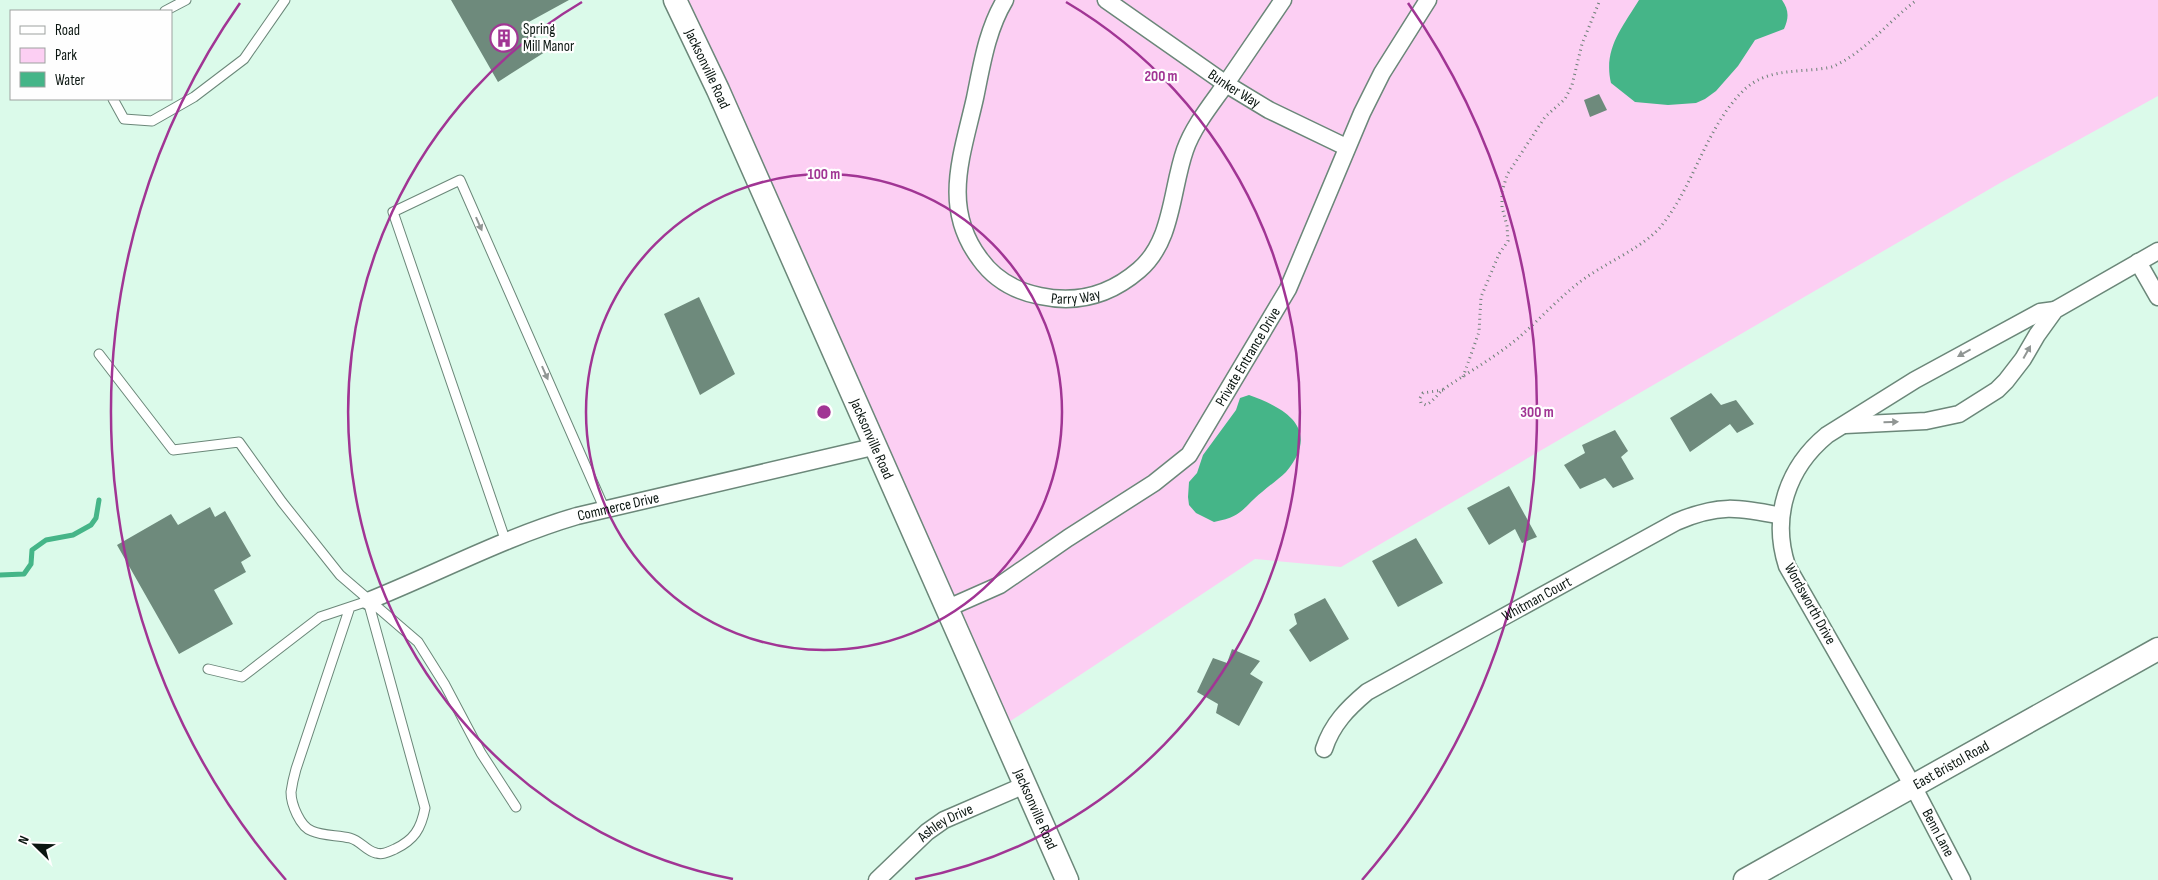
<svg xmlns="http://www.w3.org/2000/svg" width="2158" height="880" font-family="'Sofia Sans Condensed',sans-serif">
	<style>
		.green { fill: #fccff3 }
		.water { fill: #45b588 }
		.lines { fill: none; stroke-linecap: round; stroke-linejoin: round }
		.stream { stroke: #45b588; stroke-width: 5 }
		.building { fill: #6e8a7c }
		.lane-casing { stroke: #6b8779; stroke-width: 11 }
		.street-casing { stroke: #6b8779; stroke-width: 19 }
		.secondary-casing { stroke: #6b8779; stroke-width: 25 }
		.path { stroke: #6d8177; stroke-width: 3; stroke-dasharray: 1 4; stroke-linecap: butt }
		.lane { stroke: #fff; stroke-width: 9 }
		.street { stroke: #fff; stroke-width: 16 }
		.secondary { stroke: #fff; stroke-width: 22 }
		.oneway { fill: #919694 }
		.ring { fill: none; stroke: #a13594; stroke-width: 2.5 }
		.labels { text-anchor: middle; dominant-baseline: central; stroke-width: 4.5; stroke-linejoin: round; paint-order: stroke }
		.poi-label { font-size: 15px; fill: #0b1611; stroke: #fefefe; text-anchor: start }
		.street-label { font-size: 15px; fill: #0b1611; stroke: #fefefe }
		.centre { fill: #a13594; stroke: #fefefe; stroke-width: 2.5 }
		.ring-label { font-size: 15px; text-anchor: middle; font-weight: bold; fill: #a13594; stroke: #fefefe; stroke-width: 4.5; stroke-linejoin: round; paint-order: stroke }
	</style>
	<rect width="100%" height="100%" fill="#dbfaea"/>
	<path class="green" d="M682 0H2158V96L2000 183 1341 567 1255 559 1000 728Z"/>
	<path class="water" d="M1639 0H1782C1789 10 1789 18 1784 29L1755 40 1738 66 1716 91 1705 99 1696 103 1668 105 1635 102 1611 83C1603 49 1622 28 1639 0Z
		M1249 395C1288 409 1321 430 1286 472 1279 479 1270 485 1262 492 1241 509 1244 516 1214 522L1196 513 1189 505 1188 497 1189 482 1197 473 1203 455 1236 410 1240 398Z"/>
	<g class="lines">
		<path class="stream" d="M0 575 24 574 31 564 32 550 46 540 73 535 91 525 96 518 99 500"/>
	</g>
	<path class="building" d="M451 0H569L527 23 545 52 498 82Z
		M1599 94 1607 110 1590 117 1584 100Z
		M699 297 735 374 700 395 664 314Z
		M1711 393 1721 405 1736 400 1754 424 1737 433 1730 424 1690 452 1670 418Z
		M1615 430 1628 451 1621 457 1634 479 1613 488 1605 478 1580 489 1564 465 1585 453 1582 445Z
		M1509 486 1537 537 1522 543 1515 529 1489 545 1467 508Z
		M210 507 215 517 225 511 251 556 241 562 246 572 214 590 233 624 179 654 117 545 171 514 178 525Z
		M1416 538 1443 583 1398 607 1372 561Z
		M1325 598 1349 639 1310 662 1289 630 1297 624 1294 614Z
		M1232 649 1260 661 1250 674 1263 682 1239 726 1216 713 1218 704 1197 692 1213 658 1227 663Z"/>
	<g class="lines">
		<g class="lane-casing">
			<path id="lane" d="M165 11 186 0
				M113 99 124 119 152 121 194 97 244 59 285 0
				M99 354 173 450 239 442 282 502 340 575 418 642 445 685 481 753 516 807
				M506 542 393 212 460 180 605 510
				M350 607 296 769C294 776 292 785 291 792 291 804 300 827 312 831 323 836 338 835 350 838 361 841 366 851 376 853 383 855 388 852 395 849 414 840 421 829 425 808L368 601
				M208 669 242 677 320 617 368 601"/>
		</g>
		<g class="street-casing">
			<g id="street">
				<path id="s1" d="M1005 0C987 30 982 64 975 98 962 156 941 207 980 259 995 280 1015 291 1040 296 1077 304 1110 295 1139 270 1173 241 1171 190 1185 150 1193 127 1210 106 1225 85 1244 57 1264 28 1283 0"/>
				<path id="s2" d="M1106 0 1226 84 1269 110 1346 147"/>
				<path d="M2138 262 2158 297"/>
				<path d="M1845 425 1926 421 1959 414 1997 390 2006 381 2023 359 2037 335 2055 310 2158 251"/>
				<path id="s3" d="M368 601C438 573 505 537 577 516L877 446"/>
				<path id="s4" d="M948 608 1000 585 1068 538 1154 483 1189 455 1288 289 1362 113 1382 73 1428 0"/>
				<path id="s5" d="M1324 749C1332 724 1348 708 1367 692L1676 522C1718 504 1738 507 1781 516"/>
				<path id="s6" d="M877 880 927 832 944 820 1025 785"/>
				<path d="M1962 880 1913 786 1787 566C1771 517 1787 468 1827 435L1915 380 2040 312 2055 310"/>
			</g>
		</g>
		<g class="secondary-casing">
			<g id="secondary">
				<path id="s7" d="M675 0 718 90 1067 880"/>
				<path id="s8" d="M1745 880 2158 649"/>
			</g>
		</g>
		<path class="path" d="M1463 377 1479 332 1481 297 1499 254 1508 241 1507 226 1502 207V192L1507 175 1545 117 1565 99 1572 85 1582 44 1600 0
			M1443 390 1423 393 1420 398 1421 403 1426 405C1434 401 1438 393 1445 388 1469 372 1495 357 1517 339 1537 322 1555 302 1576 285 1601 264 1643 249 1662 225 1695 184 1706 126 1745 89 1766 70 1793 72 1820 69 1825 68 1830 68 1834 66 1867 51 1888 21 1917 0"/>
		<use href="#lane" class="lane"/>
		<use href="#street" class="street"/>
		<use href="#secondary" class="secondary"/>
	</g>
	<defs><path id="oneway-solid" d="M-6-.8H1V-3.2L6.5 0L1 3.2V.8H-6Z" transform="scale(1.25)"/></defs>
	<g class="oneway">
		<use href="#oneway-solid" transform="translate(479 224) rotate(66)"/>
		<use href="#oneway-solid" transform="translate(2027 352) rotate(-61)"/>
		<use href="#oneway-solid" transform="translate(1964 353) rotate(151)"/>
		<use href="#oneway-solid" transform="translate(545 373) rotate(66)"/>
		<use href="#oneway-solid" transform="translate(1891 422) rotate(-1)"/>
	</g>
	<g class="ring">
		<circle cx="824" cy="412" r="238"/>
		<path d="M733 879A476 476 0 0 1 582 2M1066 2A476 476 0 0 1 915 879"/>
		<path d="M286 880A713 713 0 0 1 240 3M1408 3A713 713 0 0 1 1362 880"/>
	</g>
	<defs>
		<g id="building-ring" transform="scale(1.4375)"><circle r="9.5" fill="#fefefe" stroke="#a13594" stroke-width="1.5"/><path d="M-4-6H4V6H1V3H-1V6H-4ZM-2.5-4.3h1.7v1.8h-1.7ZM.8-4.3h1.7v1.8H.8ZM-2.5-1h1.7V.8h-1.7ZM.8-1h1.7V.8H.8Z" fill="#a13594"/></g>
	</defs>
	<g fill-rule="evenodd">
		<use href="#building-ring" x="504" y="38"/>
	</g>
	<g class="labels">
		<g class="poi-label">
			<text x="523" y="29">Spring<tspan x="523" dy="17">Mill Manor</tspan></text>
		</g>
		<g class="street-label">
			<text stroke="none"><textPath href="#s7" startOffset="76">Jacksonville Road</textPath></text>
			<text stroke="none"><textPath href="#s2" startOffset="156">Bunker Way</textPath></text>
			<text stroke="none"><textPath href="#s1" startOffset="379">Parry Way</textPath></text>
			<text stroke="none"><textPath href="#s4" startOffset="401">Private Entrance Drive</textPath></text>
			<text stroke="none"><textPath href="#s7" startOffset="481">Jacksonville Road</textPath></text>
			<text stroke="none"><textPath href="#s3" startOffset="268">Commerce Drive</textPath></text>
			<text stroke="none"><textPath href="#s5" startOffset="266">Whitman Court</textPath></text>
			<text transform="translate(1810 604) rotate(61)">Wordsworth Drive</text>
			<text stroke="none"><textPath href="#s8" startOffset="236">East Bristol Road</textPath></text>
			<text stroke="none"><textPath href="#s7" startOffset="886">Jacksonville Road</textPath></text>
			<text stroke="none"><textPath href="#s6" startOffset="90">Ashley Drive</textPath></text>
			<text transform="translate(1938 833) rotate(62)">Benn Lane</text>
		</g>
	</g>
	<circle cx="824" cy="412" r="8" class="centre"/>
	<g class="ring-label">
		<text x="1161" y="81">200 m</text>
		<text x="824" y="179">100 m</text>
		<text x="1537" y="417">300 m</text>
	</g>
	<rect x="10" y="10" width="162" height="90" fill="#fefefe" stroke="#9da19f"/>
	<rect x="20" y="26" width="25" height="8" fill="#ffffff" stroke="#9da19f"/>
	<text x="55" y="35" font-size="15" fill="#0b1611">Road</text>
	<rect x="20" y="48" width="25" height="15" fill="#fccff3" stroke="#9da19f"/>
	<text x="55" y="60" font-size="15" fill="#0b1611">Park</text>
	<rect x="20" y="72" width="25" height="15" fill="#45b588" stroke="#9da19f"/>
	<text x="55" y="85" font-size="15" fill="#0b1611">Water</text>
	<g transform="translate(35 845) rotate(293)" stroke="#fefefe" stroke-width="4" paint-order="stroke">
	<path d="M0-4L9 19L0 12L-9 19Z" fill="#0b1611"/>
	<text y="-8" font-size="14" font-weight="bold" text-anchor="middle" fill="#0b1611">N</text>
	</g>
</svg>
